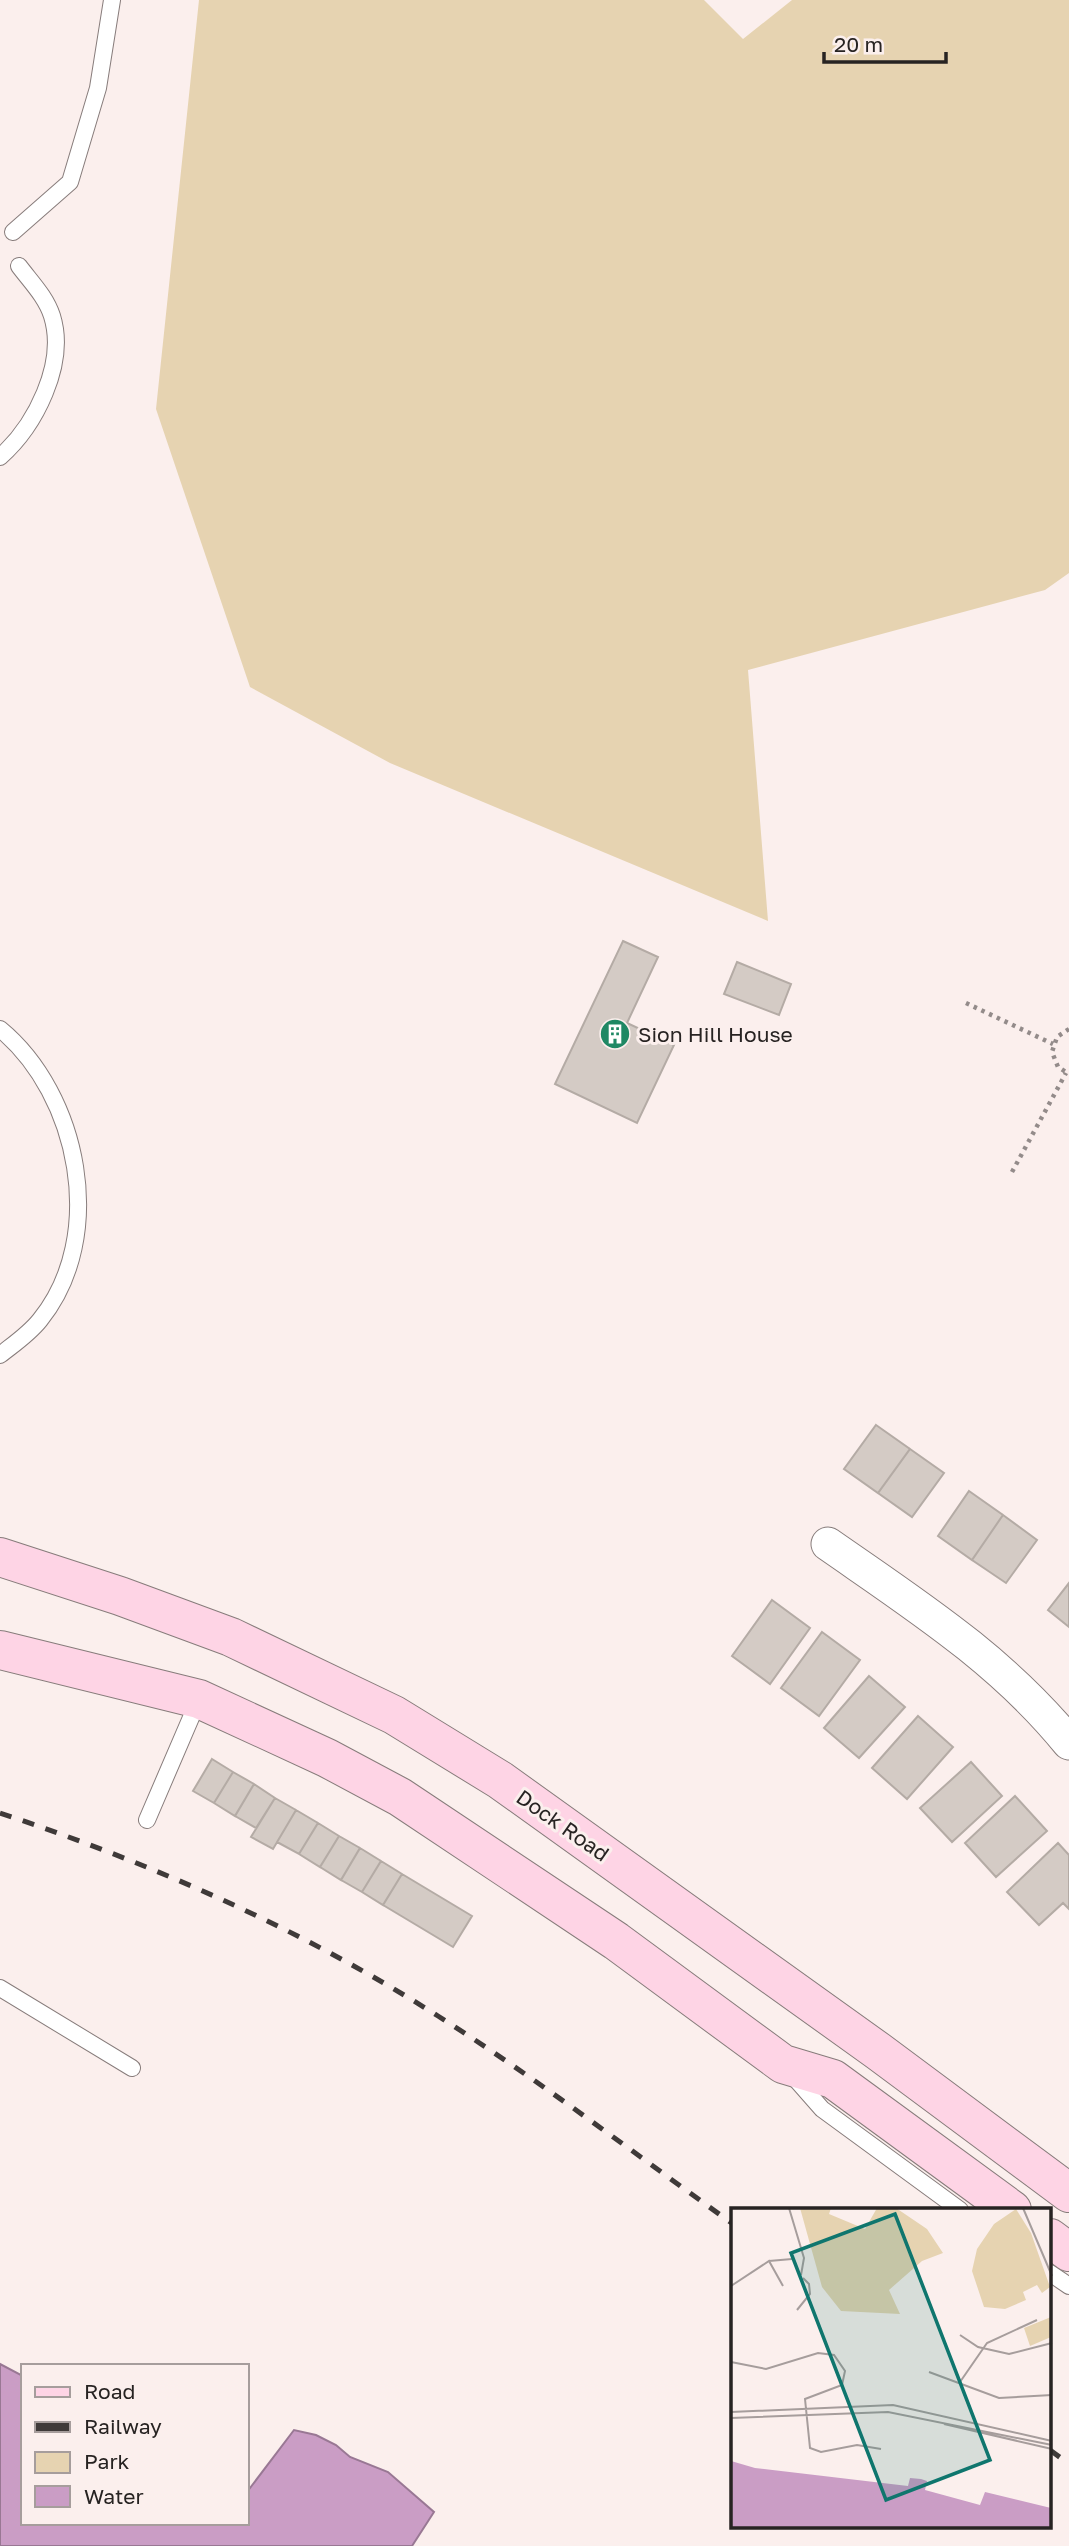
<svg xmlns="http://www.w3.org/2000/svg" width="1069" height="2546" font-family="'Golos Text',sans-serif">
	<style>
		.green { fill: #e6d3b1 }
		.water { fill: #ca9dc5; stroke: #997894; stroke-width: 2 }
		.building { fill: #d4cbc5; stroke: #b4aba5; stroke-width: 2 }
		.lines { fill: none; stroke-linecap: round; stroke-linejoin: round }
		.lane-casing { stroke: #877c7b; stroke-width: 18 }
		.street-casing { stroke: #877c7b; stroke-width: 35 }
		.secondary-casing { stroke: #877c7b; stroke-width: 40 }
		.path { stroke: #938b8a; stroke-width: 4.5; stroke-dasharray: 3.5 5; stroke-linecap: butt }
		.lane { stroke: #fff; stroke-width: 16 }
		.street { stroke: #fff; stroke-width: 33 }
		.secondary { stroke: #fed4e5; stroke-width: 38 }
		.rail { stroke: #3f3a39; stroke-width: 5; stroke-dasharray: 12 12; stroke-linecap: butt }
		.labels { text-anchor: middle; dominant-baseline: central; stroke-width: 6; stroke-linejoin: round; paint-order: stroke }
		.poi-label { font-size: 21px; fill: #272322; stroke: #fbefed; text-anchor: start }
		.street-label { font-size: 21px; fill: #272322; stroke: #fbefed }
		.inset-road { fill: none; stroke: #a69d9c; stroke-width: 2 }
		.view { fill: #0f766e; fill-opacity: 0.15; stroke: #0f766e; stroke-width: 3.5 }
		.inset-edge { fill: none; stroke: #272322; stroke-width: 3.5 }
	</style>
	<rect width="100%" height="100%" fill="#fbefed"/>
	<path class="green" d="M199 0H704L743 39 792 0H1069V573L1045 590 748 670 768 921 390 763 250 687 156 409Z"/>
	<path class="water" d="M0 2364 23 2376V2523H247V2492L294 2430 316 2435 336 2445 350 2457 388 2472 434 2512 412 2546H0Z"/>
	<path class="building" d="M623 941 658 957 627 1023 674 1045 637 1123 555 1084Z
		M737 962 791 984 779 1015 724 994Z
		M876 1425 910 1449 878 1493 844 1469Z
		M910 1449 944 1473 912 1517 878 1493Z
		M969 1491 1003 1515 972 1560 938 1536Z
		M1003 1515 1037 1540 1006 1583 972 1560Z
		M1069 1583V1627L1048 1610Z
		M772 1600 810 1628 770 1684 732 1656Z
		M822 1632 860 1660 819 1716 781 1688Z
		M869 1676 905 1707 859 1758 824 1728Z
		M918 1716 953 1747 907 1799 872 1768Z
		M212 1759 233 1772 214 1803 193 1791Z
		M971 1762 1002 1796 952 1842 920 1808Z
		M233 1772 254 1784 235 1816 214 1803Z
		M254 1784 275 1798 256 1828 235 1816Z
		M1015 1796 1047 1831 996 1877 965 1843Z
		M275 1798 296 1810 273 1849 251 1837Z
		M296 1810 318 1823 299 1854 277 1842Z
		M318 1823 339 1836 320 1867 299 1854Z
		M339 1836 360 1848 341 1880 320 1867Z
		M1058 1843 1069 1855V1909L1063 1903 1039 1925 1007 1892Z
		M360 1848 381 1861 362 1892 341 1880Z
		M381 1861 402 1874 383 1905 362 1892Z
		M402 1874 472 1916 453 1947 383 1905Z"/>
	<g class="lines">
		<g class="lane-casing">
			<path id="lane" d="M13 232 70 182 98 88 112 0
				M0 457C35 426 67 364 52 316 46 297 31 282 19 266
				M0 1029C79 1094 108 1236 40 1320 29 1334 14 1344 0 1355
				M147 1820 199 1699
				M0 1988 132 2068
				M793 2076 822 2109 960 2210
				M1050 2273 1069 2286"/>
		</g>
		<g class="street-casing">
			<path id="street" d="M828 1544C914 1604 1002 1660 1069 1743"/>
		</g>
		<g class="secondary-casing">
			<path id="secondary" d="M0 1557 120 1596 231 1637 394 1715 500 1780 878 2051 1069 2193
				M0 1650 199 1699 327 1758 400 1797 616 1941 783 2064 833 2079 1012 2210
				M1050 2238 1069 2252"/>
		</g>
		<path class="path" d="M966 1003 1053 1044
			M1069 1029 1057 1037 1052 1052 1058 1067 1069 1074
			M1012 1172 1066 1073"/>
		<use href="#lane" class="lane"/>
		<use href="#street" class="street"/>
		<use href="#secondary" class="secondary"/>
		<path class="rail" d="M0 1813C153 1864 301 1929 438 2016 539 2080 635 2154 733 2224
			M1050 2450 1069 2464"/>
	</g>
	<defs>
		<g id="building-disc" transform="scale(1.575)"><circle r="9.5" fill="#1f8864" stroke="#fbefed"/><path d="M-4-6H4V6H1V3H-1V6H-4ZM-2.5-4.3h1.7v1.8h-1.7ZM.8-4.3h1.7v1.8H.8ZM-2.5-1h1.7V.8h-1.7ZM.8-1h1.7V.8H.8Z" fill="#fff"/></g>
	</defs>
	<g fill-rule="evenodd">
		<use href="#building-disc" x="615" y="1034"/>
	</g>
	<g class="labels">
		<g class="poi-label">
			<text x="638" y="1034">Sion Hill House</text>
		</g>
		<g class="street-label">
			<text transform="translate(563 1825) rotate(35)">Dock Road</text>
		</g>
	</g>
	<g transform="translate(731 2208)">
		<rect width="320" height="320" fill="#fbefed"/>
		<path d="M69 0H100L98 6 134 21 146 0H165L196 21 212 45 191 53 158 82 169 106 110 103 91 79ZM285 1 300 25 319 79 311 85 306 77 292 84 295 92 274 101 253 99 241 63 246 41 263 16ZM320 109V129L299 138 293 120Z" fill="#e6d3b1"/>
		<path d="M0 253 24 260 177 278 179 270 190 271 196 273 194 282 249 297 254 284 320 300V320H0Z" fill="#ca9dc5"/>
		<path class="inset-road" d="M58 0 73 50 70 67M292 0 321 68M38 53 61 51M0 78 38 53 52 78M66 102 79 86 78 76 72 70M229 127 247 139 278 146 321 135M0 154 35 161 87 145 103 147 114 163 111 177 74 191 79 240 90 244 126 237 150 241M198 164 268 190 321 187M229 174 256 135 306 112M0 204 162 197 321 233M0 210 157 204 321 237M213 216 321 241"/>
		<path class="view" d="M164 6 259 252 155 292 60 45Z"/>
		<rect width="320" height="320" class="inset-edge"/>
	</g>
	<rect x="21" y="2364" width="228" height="161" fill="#fbefed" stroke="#a69d9c" stroke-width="2"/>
	<rect x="35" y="2387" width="35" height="10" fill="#fed4e5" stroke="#a69d9c" stroke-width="2"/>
	<text x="84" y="2399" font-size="21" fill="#272322">Road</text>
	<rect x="35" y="2422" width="35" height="10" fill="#3f3a39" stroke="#a69d9c" stroke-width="2"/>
	<text x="84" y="2434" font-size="21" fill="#272322">Railway</text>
	<rect x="35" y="2452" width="35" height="21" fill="#e6d3b1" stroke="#a69d9c" stroke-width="2"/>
	<text x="84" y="2469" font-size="21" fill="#272322">Park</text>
	<rect x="35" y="2486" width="35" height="21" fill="#ca9dc5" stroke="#a69d9c" stroke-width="2"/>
	<text x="84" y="2504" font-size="21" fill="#272322">Water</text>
	<path d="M824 52v10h122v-10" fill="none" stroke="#272322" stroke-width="3.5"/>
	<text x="834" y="52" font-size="21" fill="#272322" stroke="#fbefed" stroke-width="5" paint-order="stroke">20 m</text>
</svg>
